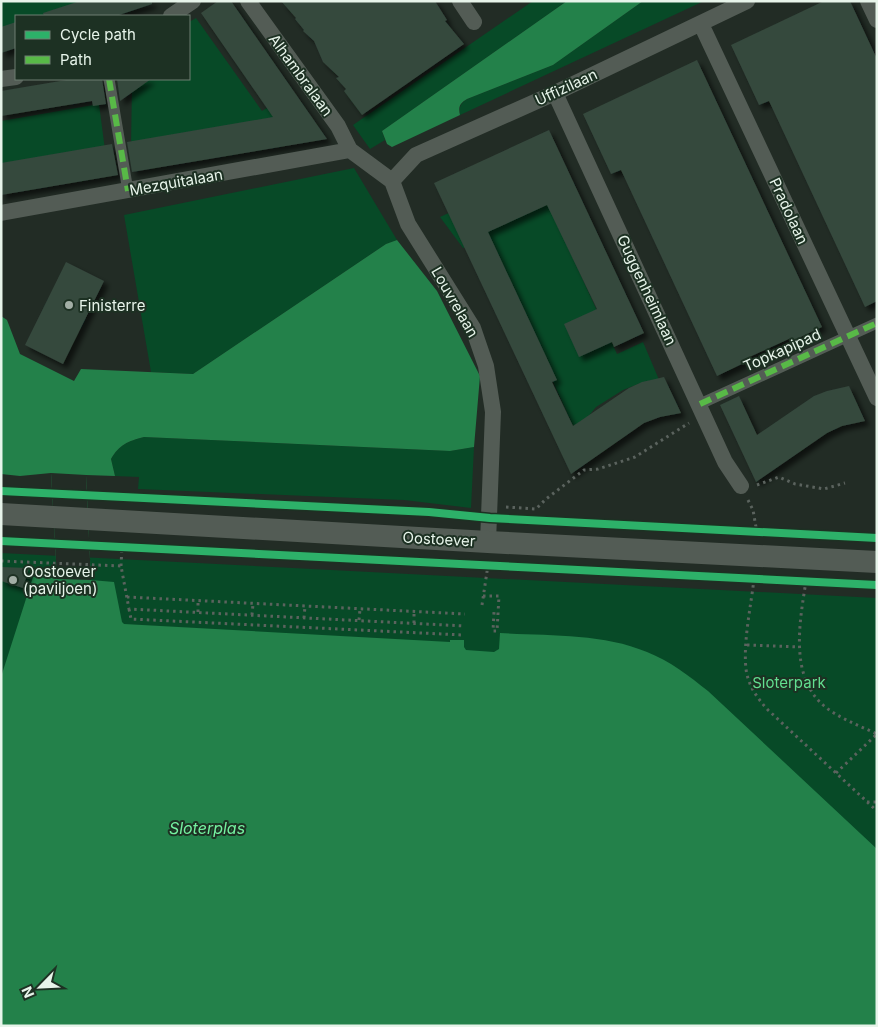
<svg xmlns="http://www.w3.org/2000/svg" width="878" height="1027" font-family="Inter,sans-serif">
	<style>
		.green { fill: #074a27 }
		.water { fill: #23814a }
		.pier { fill: #222c25 }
		.building { fill: #35483d; filter: url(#shadow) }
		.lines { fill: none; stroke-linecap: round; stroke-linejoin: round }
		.path { stroke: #5b635e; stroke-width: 3; stroke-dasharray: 2.5 4; stroke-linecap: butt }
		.pedestrian { stroke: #535c55; stroke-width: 11 }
		.minor { stroke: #535c55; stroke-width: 16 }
		.secondary { stroke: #535c55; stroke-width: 22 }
		.quiet { stroke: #58b947; stroke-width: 6; stroke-dasharray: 12 6; stroke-linecap: butt }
		.cycleway-casing { stroke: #1d3123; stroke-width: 11 }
		.cycleway { stroke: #2db169; stroke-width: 8 }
		.poi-dot { fill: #a2aea5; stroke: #1d3123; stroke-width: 2 }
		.labels { text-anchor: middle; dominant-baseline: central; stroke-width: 4; stroke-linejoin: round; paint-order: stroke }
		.street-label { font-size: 15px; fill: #e7f4ea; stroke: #1d3123 }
		.poi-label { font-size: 15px; fill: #e7f4ea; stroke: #1d3123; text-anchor: start }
		.park-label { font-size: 15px; fill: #62df90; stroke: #1d3123 }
		.water-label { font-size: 16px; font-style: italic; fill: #75f1a0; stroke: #1d3123 }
	</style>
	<defs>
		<filter id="shadow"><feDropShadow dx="4.5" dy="4.5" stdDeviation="2.5" flood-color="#0009"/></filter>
	</defs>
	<rect width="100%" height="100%" fill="#222c25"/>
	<path class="green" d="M1 1H82L39 16H16V24L1 29Z
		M533 1H567L382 131 385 140 370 149 353 125Z
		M643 1H704L460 115C459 107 460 104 467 99L553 65Z
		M196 18 262 111 273 104 285 120 131 146 132 84 139 79H189V22Z
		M99 104 105 150 1 168V121Z
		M555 163 550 208 617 354 643 342 660 382 641 383 623 390 596 407 587 418 573 426 487 237 463 248 440 217Z
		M354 168 397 240 386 244 193 374 151 372 124 215Z
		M144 437 450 451 474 447 471 508 404 500 138 489 139 477 115 476 111 459C119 445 128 441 144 437Z
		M1 553 877 598V878L1 755Z"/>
	<path class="water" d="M567 1H643L553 65 467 99C460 103 458 107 460 115L392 147 387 144 382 131Z
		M397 240 437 291 480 376 474 447 450 451 144 437C128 441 119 445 111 459L115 476 86 475 91 580 114 582 122 622 124 624 450 642V640H464V647L466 650 494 652 499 649 500 633C549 636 602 633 647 652 670 661 689 676 708 691L877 849V1026H1V677L33 577 57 578 51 473 20 476 1 474V316L7 320 20 354 74 381 81 369 193 374 386 244Z"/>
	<path class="pier" d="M51 473 86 475 91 580 57 579Z"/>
	<path class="building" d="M80 1H152V4L116 16H44L43 13Z
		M218 1H231L327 139 132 172 127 142 273 117 201 13Z
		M281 1H435L447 20 445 21 464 44 362 115 344 91 346 89 336 78 339 77 323 62 314 41 303 31 304 30 295 19 296 18Z
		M824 1H850L877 59V301L865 307 769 101 759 105 731 45Z
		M16 22V48L1 53V27Z
		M697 60 822 327 792 341 791 338 743 360 744 363 717 376 621 170 611 174 583 114Z
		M72 79H102L106 104 93 106 92 101 1 116V91Z
		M117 79H151L120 101Z
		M549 130 644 333 614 347 612 342 579 357 564 324 597 309 547 205 488 232 557 380 552 382 573 426 629 388 642 382 664 377 681 413 660 417 644 423 571 474 434 183Z
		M112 144 118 175 1 195V163Z
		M66 262 104 281 63 364 25 345Z
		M849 386 865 421 842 426 827 433 756 482 720 405 739 396 757 435 814 396 827 391Z
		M1 567 29 568 23 588 1 581Z"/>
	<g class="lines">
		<path class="path" d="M757 485 779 477 795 484 824 489 845 483
			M748 500 753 510 757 533
			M506 507 536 509 546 499 584 470 598 469 635 457 689 423
			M1 561 121 566 129 609 465 626
			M121 566 122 547
			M754 579C751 606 743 642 746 669 748 685 757 698 768 710L877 811
			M806 581C800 620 789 675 823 705 838 718 858 725 877 734
			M483 596H499L497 631H493L494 612
			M127 597 465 614
			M482 605 488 565
			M129 609 131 619 463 635
			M198 612V601
			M252 615 253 604
			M304 618 305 606
			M359 620 360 609
			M414 623V612
			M747 645 799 647
			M836 773 877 734
			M867 802H877"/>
		<path class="pedestrian" d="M109 79 128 191
			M700 404 877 323"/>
		<path class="minor" d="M248 1 338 126 350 150 392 181 408 224 473 328 486 366 493 412 488 542
			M460 1 474 22
			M868 1 877 20
			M171 16 193 1
			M701 24 877 398
			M1 79 16 77
			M555 93 725 462 741 486
			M392 181 416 155 555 93 747 1
			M1 213 350 150"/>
		<path class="secondary" d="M1 514 488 542 877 562"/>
		<path class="quiet" d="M109 79 128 191
			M700 404 877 323"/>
		<g class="cycleway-casing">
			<path id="cycleway" d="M1 491 429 512 490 518 877 538
				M1 541 877 585"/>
		</g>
		<use href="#cycleway" class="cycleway"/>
	</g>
	<g class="poi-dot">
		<circle cx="69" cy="305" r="5"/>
		<circle cx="13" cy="580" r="5"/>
	</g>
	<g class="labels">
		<g class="street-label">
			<text transform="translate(301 75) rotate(54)">Alhambralaan</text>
			<text transform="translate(566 87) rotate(-25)">Uffizilaan</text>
			<text transform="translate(176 182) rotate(-10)">Mezquitalaan</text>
			<text transform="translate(789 211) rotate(65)">Pradolaan</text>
			<text transform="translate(647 290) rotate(65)">Guggenheimlaan</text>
			<text transform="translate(455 302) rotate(60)">Louvrelaan</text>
			<text transform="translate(782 350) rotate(-24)">Topkapipad</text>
			<text transform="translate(439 539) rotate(3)">Oostoever</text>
		</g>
		<g class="poi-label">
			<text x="79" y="305">Finisterre</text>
			<text x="23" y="571">Oostoever<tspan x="23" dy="17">(paviljoen)</tspan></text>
		</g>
		<g class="park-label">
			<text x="789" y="682">Sloterpark</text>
		</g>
		<g class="water-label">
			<text x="207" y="828">Sloterplas</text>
		</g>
	</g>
	<rect width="878" height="1027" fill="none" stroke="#e7f4ea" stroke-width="5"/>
	<rect x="15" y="15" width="175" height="65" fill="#1d3123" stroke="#6e7f73"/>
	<rect x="25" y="31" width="25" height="8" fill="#2db169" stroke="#6e7f73"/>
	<text x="60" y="40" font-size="15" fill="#e7f4ea">Cycle path</text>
	<rect x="25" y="56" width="25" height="8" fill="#58b947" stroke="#6e7f73"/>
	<text x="60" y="65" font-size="15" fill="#e7f4ea">Path</text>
	<g transform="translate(40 987) rotate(246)" stroke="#1d3123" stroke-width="4" paint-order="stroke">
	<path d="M0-4L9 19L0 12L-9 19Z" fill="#e7f4ea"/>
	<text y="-8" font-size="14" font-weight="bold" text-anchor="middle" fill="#e7f4ea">N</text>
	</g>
</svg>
